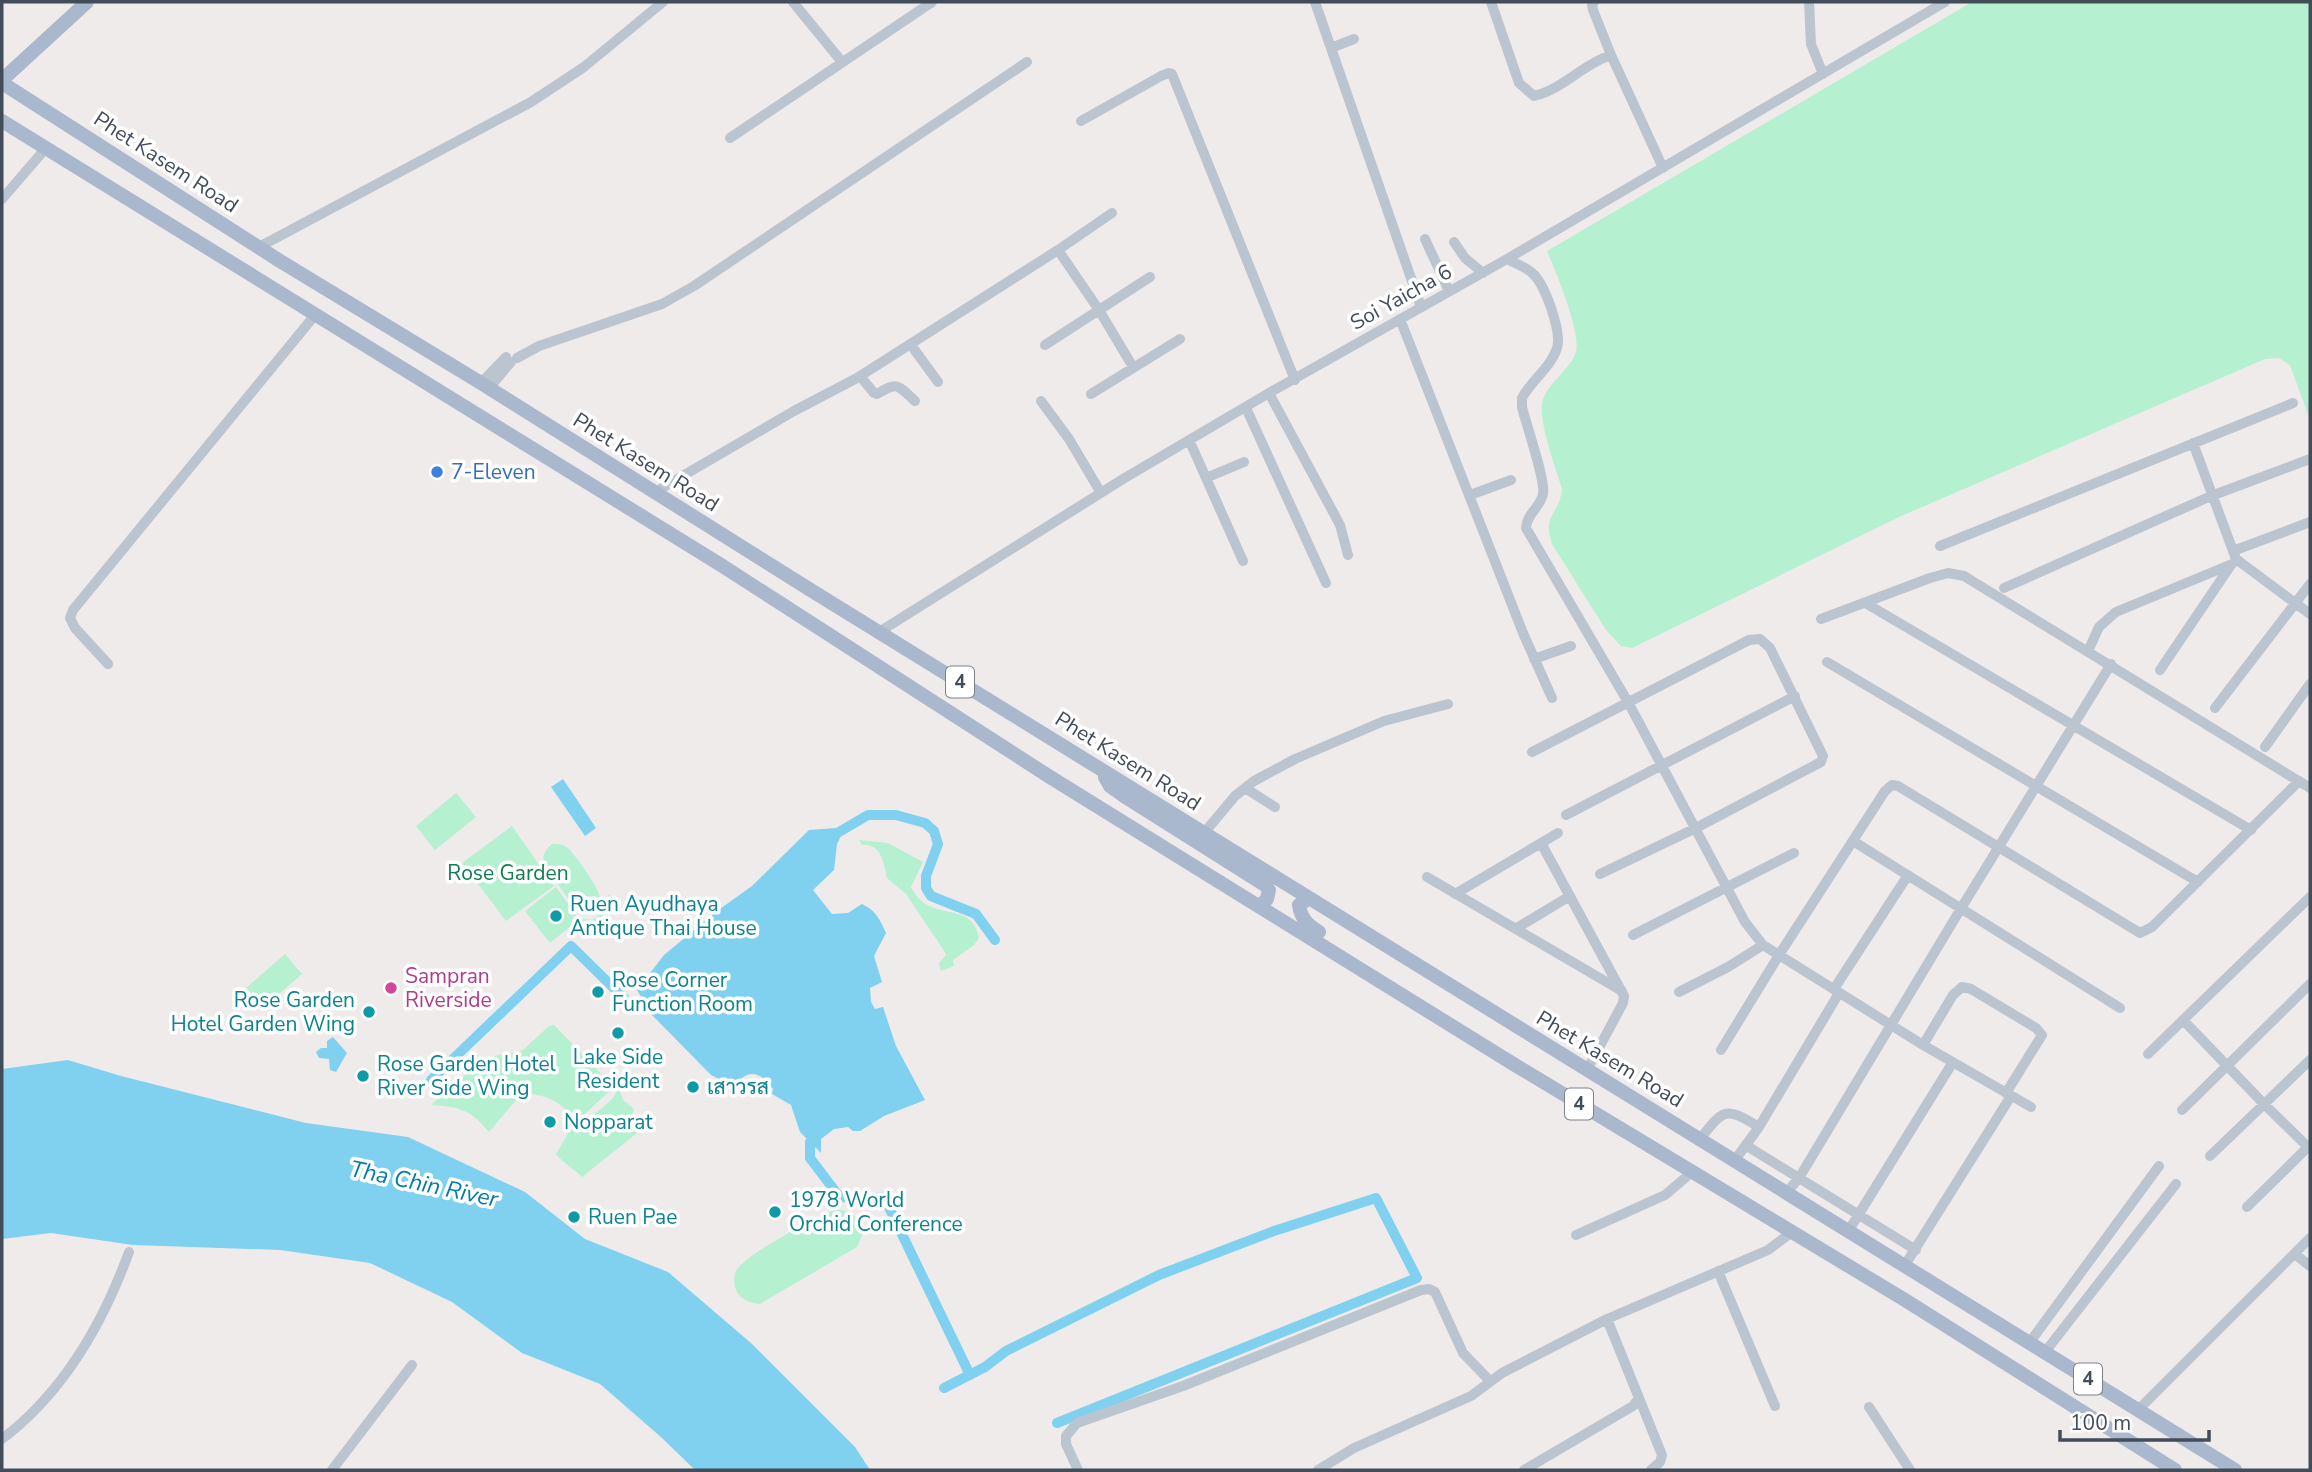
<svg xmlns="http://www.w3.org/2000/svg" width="2312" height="1472" font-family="'Nunito Sans',Sarabun,sans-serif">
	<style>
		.green { fill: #b5f0d1 }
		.water { fill: #80d0f0 }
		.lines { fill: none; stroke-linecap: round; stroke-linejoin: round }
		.canal { stroke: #80d0f0; stroke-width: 10 }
		.minor { stroke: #bbc5cf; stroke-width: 10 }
		.major { stroke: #a9b8cd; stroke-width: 14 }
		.shop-dot { fill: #3f7fe0; stroke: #fff; stroke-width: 2.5 }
		.culture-dot { fill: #0f9aa8; stroke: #fff; stroke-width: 2.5 }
		.hotel-dot { fill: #d1479c; stroke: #fff; stroke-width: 2.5 }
		.labels { text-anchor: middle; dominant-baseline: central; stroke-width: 7; stroke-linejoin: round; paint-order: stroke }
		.shield { fill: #fff; stroke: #7b828c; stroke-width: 2 }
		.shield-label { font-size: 19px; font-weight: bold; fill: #434d5a }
		.street-label { font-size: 21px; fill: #434d5a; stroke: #fff }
		.shop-label { font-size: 21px; fill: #366cbe; stroke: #fff; text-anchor: start }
		.park-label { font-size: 21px; fill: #117d50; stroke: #fff }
		.culture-label { font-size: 21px; fill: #0d838f; stroke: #fff; text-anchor: start }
		.hotel-label { font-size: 21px; fill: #b23c85; stroke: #fff; text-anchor: start }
		.water-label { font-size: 23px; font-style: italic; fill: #057bab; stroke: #fff }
	</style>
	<rect width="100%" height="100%" fill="#efebeb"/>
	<path class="green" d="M1972 2H2310V420L2290 365 2279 358 2265 359 1899 517 1632 648 1621 646 1606 630 1552 544C1542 513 1559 516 1562 489 1556 469 1539 423 1542 404 1546 384 1567 372 1575 355 1584 338 1555 270 1547 251Z
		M456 793 476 817 435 850 416 826Z
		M512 826 554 886 506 921 462 863Z
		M859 840 888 843 923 862 911 887C930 926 971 897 979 938L974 945 953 960 954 966 941 971 939 963 946 955 945 952 906 894 887 878C884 864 881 842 862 845Z
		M552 844C558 844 563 844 568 848 577 857 603 893 602 905L594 914H582L576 910 544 864C542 855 545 850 552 844Z
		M556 887 577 916C600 928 603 909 608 894L612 897 608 911 580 934 572 925 550 943 525 911Z
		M285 954 302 974 263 1008 246 988Z
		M554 1025 614 1087 575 1123C559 1098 551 1098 523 1092L489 1132C470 1109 460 1107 431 1105L485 1058 523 1050 549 1026Z
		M619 1089 623 1100 634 1109 630 1122 637 1133 582 1177C573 1168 563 1163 556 1154L569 1132 602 1108 612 1099Z
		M837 1210C854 1210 857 1219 863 1233L857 1247 760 1304C749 1303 738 1299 735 1287 734 1282 734 1276 736 1271 743 1256 809 1222 827 1212Z"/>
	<path class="water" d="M563 779 596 828 585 836 551 787Z
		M836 828 841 836 837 844 834 870 813 890 832 914 848 913 862 904C875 910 880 919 886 933L874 956 882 982 870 988 871 1002 875 1009 883 1007 896 1046 925 1100 884 1116 860 1131H853L848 1127 834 1129 821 1139V1153L800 1132 791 1105 772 1094 773 1089C767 1079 753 1067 741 1079 738 1081 737 1086 734 1089L726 1079 721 1080 711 1075 652 1015 637 990 664 955 717 911 752 886 809 830Z
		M333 1037 347 1053 336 1072 330 1070 329 1059 319 1058 316 1052 321 1048H327V1041Z
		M68 1060 121 1076 306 1123 408 1137 525 1192 585 1239 668 1272 751 1343 855 1447 870 1470H695L662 1438 600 1384 522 1353 452 1302 370 1263 280 1250 133 1245 51 1233 2 1239V1069Z"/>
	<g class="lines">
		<path class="canal" d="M839 832 868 815H896L925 823 934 831 938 844 926 876V888L931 896 976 914 995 940
			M431 1080 571 946 630 1004 644 1002
			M810 1142V1158L838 1195 855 1201 884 1197 970 1375
			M944 1388 985 1367 1006 1351 1159 1275 1274 1231 1376 1198 1417 1278 1057 1423"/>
		<path class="minor" d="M793 2 842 62
			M1315 2 1421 307
			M1491 2 1519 83 1534 96C1563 89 1583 64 1611 55L1663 168
			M1594 2 1592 5 1593 10 1611 55
			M1809 2 1811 44 1823 74
			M1331 48 1354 39
			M1081 121 1161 76 1169 73 1172 74 1295 380
			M730 138 932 2
			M2 199 46 148
			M1425 239 1449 291
			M1454 242 1465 258 1483 273
			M259 247 531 102 584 67 663 2
			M1058 250 1099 310 1133 367
			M1507 259C1515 263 1525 267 1531 272 1545 283 1562 332 1557 348 1551 367 1531 381 1522 398V407C1526 424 1546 481 1543 494 1540 508 1527 513 1526 528L1628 702 1745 922 1763 945 1728 967 1679 992
			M1400 319 1523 633 1552 698
			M911 345 938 382
			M1045 345 1150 277
			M517 358 539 346 662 304 694 286 1027 62
			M860 376 874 393 877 394C898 382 897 384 915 401
			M481 383 506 357
			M489 388 511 362
			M1269 393 1340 525 1348 555
			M1091 394 1180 339
			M1041 401 1069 439 1101 493
			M1246 408 1326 583
			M1190 442 1243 561
			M2193 443 2236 559 2310 614
			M1206 478 1244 462
			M655 492 794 411 857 378 1058 250 1112 213
			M1470 495 1511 480
			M1940 546 2293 403
			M2233 551 2310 522
			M2004 588 2211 496 2310 459
			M1867 604 2251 830
			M1821 619 1930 578 1948 573 1964 576 2310 788
			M879 632 1123 479 1269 393 1507 259 1945 2
			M2088 651 2099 627 2116 612 2232 564
			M1534 659 1571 646
			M1827 662 2198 882
			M108 664 75 628 70 618 73 610 315 315
			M2160 670 2231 565
			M2215 708 2310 584
			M2265 747 2310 684
			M1532 752 1749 640 1760 639 1770 648 1823 756 1821 762 1696 828 1600 874
			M1245 788 1275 807
			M1566 815 1795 696
			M1204 833 1235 796 1254 781 1295 759 1384 721 1448 704
			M1853 841 2120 1008
			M1541 843 1624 996 1623 1003 1587 1070
			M1427 877 1622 991
			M1455 894 1558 833
			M1515 929 1570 896
			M1633 935 1794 853
			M1763 945 1779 955 1885 791 1892 785 1898 786 2140 933 2152 927 2299 781
			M1834 989 1908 875
			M2183 1020 2264 1104 2310 1149
			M1923 1045 1953 995 1962 987 1971 989 2036 1028 2042 1035 2006 1093
			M1721 1050 1779 955 1923 1045 2031 1107
			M2148 1054 2310 897
			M2182 1110 2310 984
			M1700 1139C1724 1109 1725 1106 1759 1127
			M1747 1146 1916 1250
			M2210 1156 2310 1060
			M1735 1160 1759 1127 1839 993
			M1787 1192 1799 1178 1960 910 2111 664
			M2247 1207 2310 1145
			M1849 1230 1953 1062
			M1576 1235 1665 1195 1692 1172
			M2295 1254 2310 1266
			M1905 1265 2011 1096
			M1718 1271 1775 1406
			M2030 1342 2159 1166
			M2045 1352 2176 1184
			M1639 1398 1662 1455 1660 1462 1651 1470
			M1869 1407 1910 1470
			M2138 1410 2310 1238
			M2 1439C63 1393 103 1323 129 1252
			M332 1470 412 1365
			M1078 1470 1066 1444V1436L1077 1423 1183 1386 1421 1290 1429 1289 1435 1292 1463 1353 1490 1381
			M1318 1470 1354 1448 1471 1396 1502 1373 1607 1319 1768 1250 1792 1232
			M1524 1470 1633 1406 1639 1398 1607 1319"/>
		<path class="major" d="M2 80 87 2
			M2 83 280 261 481 383 809 589 2235 1470
			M2 121 721 565 1050 777 1515 1065 1905 1300 2175 1470
			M1105 777 1110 786 1124 796 1265 885 1269 890 1267 899 1260 906
			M1309 898 1299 905C1301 919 1308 925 1319 932"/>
	</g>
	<circle class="shop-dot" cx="437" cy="472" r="7"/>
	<g class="culture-dot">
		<circle cx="556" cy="916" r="7"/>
		<circle cx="598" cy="992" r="7"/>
		<circle cx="369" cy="1012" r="7"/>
		<circle cx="618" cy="1033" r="7"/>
		<circle cx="363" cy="1076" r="7"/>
		<circle cx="693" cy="1087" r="7"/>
		<circle cx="550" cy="1122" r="7"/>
		<circle cx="775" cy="1212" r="7"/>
		<circle cx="574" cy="1217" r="7"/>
	</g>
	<circle class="hotel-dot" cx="391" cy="988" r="7"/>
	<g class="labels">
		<g class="shield">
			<rect x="946" y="666.5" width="28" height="31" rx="5"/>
			<rect x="1565" y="1088.5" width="28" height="31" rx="5"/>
			<rect x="2074" y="1363.5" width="28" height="31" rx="5"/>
		</g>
		<g class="shield-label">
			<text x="960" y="682">4</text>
			<text x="1579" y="1104">4</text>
			<text x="2088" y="1379">4</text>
		</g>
		<g class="street-label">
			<text transform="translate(166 162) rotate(33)">Phet Kasem Road</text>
			<text transform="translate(1401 297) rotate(-29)">Soi Yaicha 6</text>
			<text transform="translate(646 462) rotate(32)">Phet Kasem Road</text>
			<text transform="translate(1128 761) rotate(32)">Phet Kasem Road</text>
			<text transform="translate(1610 1059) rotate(31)">Phet Kasem Road</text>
		</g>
		<g class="shop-label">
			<text x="451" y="472">7-Eleven</text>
		</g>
		<g class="park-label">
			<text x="508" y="873">Rose Garden</text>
		</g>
		<g class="culture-label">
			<text x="570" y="904">Ruen Ayudhaya<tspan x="570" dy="24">Antique Thai House</tspan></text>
			<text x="612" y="980">Rose Corner<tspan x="612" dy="24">Function Room</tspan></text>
			<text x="355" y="1000" text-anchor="end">Rose Garden<tspan x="355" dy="24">Hotel Garden Wing</tspan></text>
			<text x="618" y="1057" text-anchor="middle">Lake Side<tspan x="618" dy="24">Resident</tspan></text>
			<text x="377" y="1064">Rose Garden Hotel<tspan x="377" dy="24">River Side Wing</tspan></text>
			<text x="707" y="1087">เสาวรส</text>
			<text x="564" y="1122">Nopparat</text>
			<text x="789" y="1200">1978 World<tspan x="789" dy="24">Orchid Conference</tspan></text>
			<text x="588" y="1217">Ruen Pae</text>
		</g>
		<g class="hotel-label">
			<text x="405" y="976">Sampran<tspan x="405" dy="24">Riverside</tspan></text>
		</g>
		<g class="water-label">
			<text transform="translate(424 1184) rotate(12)">Tha Chin River</text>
		</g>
	</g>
	<rect width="2312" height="1472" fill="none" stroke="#434d5a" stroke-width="7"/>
	<path d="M2060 1430v10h149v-10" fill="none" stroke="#434d5a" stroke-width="3.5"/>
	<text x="2070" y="1430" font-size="21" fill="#434d5a" stroke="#ffffff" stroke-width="5" paint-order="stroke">100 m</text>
</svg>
